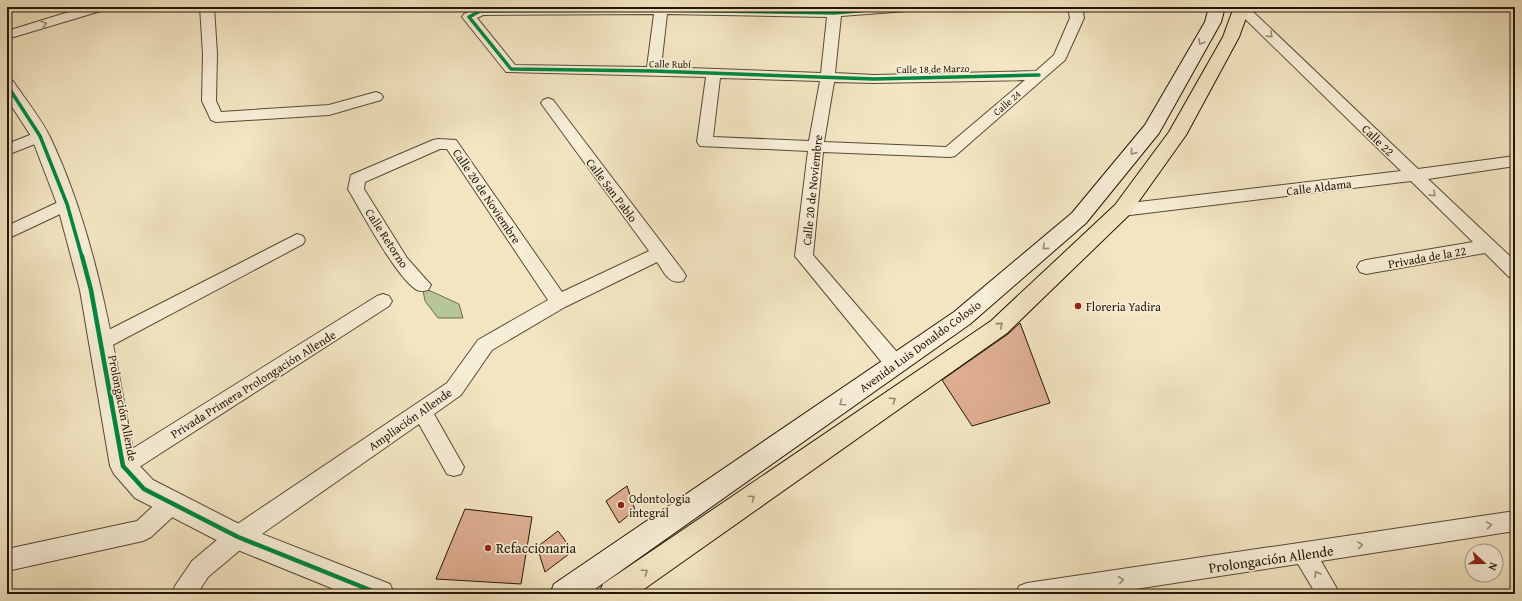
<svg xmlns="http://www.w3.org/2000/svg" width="1522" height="601" font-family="'Gentium Book Plus',serif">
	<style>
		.green { fill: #b6c697; stroke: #6c6e4e }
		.building { fill: #dfae92; stroke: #231606 }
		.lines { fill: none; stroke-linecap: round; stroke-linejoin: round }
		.minor-casing { stroke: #574a35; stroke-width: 2 }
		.tertiary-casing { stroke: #574a35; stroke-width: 2 }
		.secondary-casing { stroke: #231606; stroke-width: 2 }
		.primary-casing { stroke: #231606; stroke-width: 2 }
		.minor { fill: #f7eed7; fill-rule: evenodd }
		.tertiary { fill: #f7eed7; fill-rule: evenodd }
		.secondary { fill: #f7eed7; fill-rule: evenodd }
		.primary { fill: #f3e5c2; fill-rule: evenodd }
		.cycleway-far1-casing { stroke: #f7eed7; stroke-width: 5.5 }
		.cycleway-casing { stroke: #f7eed7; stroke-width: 7 }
		.cycleway-far1 { stroke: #00873e; stroke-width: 3.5 }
		.cycleway { stroke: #00873e; stroke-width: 4.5 }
		.oneway { stroke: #988d79 }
		.oneway2 { stroke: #95886d }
		.poi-dot { fill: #8f2418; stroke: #f7eed7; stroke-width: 1.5 }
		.labels { text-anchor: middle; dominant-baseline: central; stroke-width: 3.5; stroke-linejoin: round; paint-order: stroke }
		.far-street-label { font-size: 10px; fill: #231606; stroke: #f7eed7 }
		.street-label { font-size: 12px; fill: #231606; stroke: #f7eed7 }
		.poi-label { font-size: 12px; fill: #231606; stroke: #f7eed7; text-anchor: start }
		.near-poi-label { font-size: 14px; fill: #231606; stroke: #f7eed7; text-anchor: start }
		.near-street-label { font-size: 14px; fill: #231606; stroke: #f7eed7 }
	</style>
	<rect width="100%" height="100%" fill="#f3e5c2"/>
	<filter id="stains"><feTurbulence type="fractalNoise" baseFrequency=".005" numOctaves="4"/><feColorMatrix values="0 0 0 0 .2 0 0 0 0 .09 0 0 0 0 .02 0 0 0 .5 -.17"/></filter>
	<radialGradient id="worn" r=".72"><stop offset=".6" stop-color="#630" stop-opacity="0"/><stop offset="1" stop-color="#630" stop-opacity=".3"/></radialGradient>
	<path class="green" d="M422 285 424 288 459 304 463 318H438L425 301Z"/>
	<path class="building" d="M1020 323 1050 403 972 426 942 380 1008 334Z
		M627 486 635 510 619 523 606 501Z
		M465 509 532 517 521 584 436 579Z
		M558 531 573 551 545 572 537 547Z"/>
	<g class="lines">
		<g class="minor-casing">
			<path id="minor" d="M85 7H106L104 10 7 39V31Z
				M200 7H214L217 54 216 101 221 112 329 105 376 92 381 94 383 97 381 100 329 115 216 122 211 120 202 101 203 54Z
				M480 7 828 9V7H842L841 8 914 7 907 11 841 16 835 73 874 75 1036 71 1054 55 1070 18 1068 7H1082L1084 18 1065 60 955 156 950 157 823 152 813 255 903 359 906 365 903 371 896 373 889 371 795 256 808 151 700 146 697 142 706 77 506 72 462 17 464 14ZM654 14 647 67 515 65 477 18 483 15ZM667 14 827 17 821 73 661 67ZM720 78 820 81 809 141 713 137ZM1025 80 946 147 824 142 834 82 874 83Z
				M1236 7H1248L1418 169 1515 156V166L1428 179 1515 261V279L1509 277 1485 253 1366 274 1360 272 1357 267 1360 262 1366 260 1473 242 1411 181 1122 216 1116 214 1114 210 1116 206 1122 204 1401 171 1237 11Z
				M548 98 553 100 683 271 686 276 683 281C669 285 664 272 657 262L565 307 492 350 461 395 434 414 464 467 461 474 454 476 447 474 419 424 246 545 208 577 197 594H172L175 586 192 561 230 529 447 383 478 340 548 300 447 149H440L365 182 364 189 407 258 431 285 428 290C424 291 421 292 417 290 397 279 361 211 348 189L351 175 433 140 438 139 456 140 562 292 649 251 543 106 541 103 543 100Z
				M40 131 45 132 48 136 45 140 7 155V144Z
				M67 198 73 200 75 204 73 208 7 239V226Z
				M297 234 303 236 305 240 303 244 107 348 100 351 93 348 91 343 93 338Z
				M383 294 389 296 392 301 389 306 130 473 123 475 116 473 113 466 116 459 377 296Z
				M172 493 180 496 183 503 180 510 151 537 143 541 7 571V549L137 521 164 496Z
				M1515 511V531L1321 561 1340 594H1316L1298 564 1103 594H1016L1019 586 1027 583Z"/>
		</g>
		<g class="tertiary-casing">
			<path id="tertiary" d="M7 80 13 81C25 99 40 117 50 137 98 238 114 351 135 461L153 480 247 528 390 584 394 594H346L228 546 135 498 114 474 110 466 80 290 57 204 31 136 7 99Z"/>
		</g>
		<g class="secondary-casing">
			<path id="secondary" d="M1209 7H1225L1221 22 1159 133 1086 223 970 324 588 594H550L554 584 954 312 1072 213 1145 125 1205 22Z"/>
		</g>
		<g class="primary-casing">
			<path id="primary" d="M1234 7H1250L1239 37 1186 135 1129 215 1007 333 637 594H599L603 584 991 321 1115 205 1169 132 1223 37Z"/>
		</g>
		<use href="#minor" class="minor"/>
		<use href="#tertiary" class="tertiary"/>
		<use href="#secondary" class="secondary"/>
		<use href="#primary" class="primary"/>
		<g class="cycleway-far1-casing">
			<path id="cycleway-far1" d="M907 7 834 13 661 10 480 11 469 17 511 69 653 71 874 79 1039 75
				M7 85 40 136 67 204 82 257"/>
		</g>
		<g class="cycleway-casing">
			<path id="cycleway" d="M82 256 91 290 123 466 144 489 238 537 380 594"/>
		</g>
		<use href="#cycleway-far1" class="cycleway-far1"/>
		<use href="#cycleway" class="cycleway"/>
	</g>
	<defs><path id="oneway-chevron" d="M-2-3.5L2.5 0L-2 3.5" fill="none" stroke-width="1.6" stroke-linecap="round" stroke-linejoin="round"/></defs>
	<g class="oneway">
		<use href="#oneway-chevron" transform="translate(44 24) rotate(-17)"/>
		<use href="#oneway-chevron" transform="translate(1270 35) rotate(44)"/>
		<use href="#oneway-chevron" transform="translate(1201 42) rotate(120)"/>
		<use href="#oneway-chevron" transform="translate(1133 152) rotate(129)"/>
		<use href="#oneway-chevron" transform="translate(1433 194) rotate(44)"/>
		<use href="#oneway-chevron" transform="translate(1045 247) rotate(139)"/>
		<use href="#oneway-chevron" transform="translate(842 403) rotate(145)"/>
		<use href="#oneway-chevron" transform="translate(1489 525) rotate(-9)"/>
		<use href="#oneway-chevron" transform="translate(1360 545) rotate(-9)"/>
		<use href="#oneway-chevron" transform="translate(1317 574) rotate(-121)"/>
		<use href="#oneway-chevron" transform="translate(1121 580) rotate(-8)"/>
	</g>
	<g class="oneway2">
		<use href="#oneway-chevron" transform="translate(1000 325) rotate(-40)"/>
		<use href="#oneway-chevron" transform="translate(893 400) rotate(-35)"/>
		<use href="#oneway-chevron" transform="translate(752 498) rotate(-35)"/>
		<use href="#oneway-chevron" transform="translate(645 572) rotate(-35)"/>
	</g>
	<g class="poi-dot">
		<circle cx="1078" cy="306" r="4"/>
		<circle cx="621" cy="505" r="4"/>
		<circle cx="488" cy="548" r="4"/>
	</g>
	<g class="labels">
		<g class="far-street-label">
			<text transform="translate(670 64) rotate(1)">Calle Rubí</text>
			<text transform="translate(933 69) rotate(-1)">Calle 18 de Marzo</text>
			<text transform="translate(1007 103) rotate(-41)">Calle 24</text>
		</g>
		<g class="street-label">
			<text transform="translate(1378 140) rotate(44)">Calle 22</text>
			<text transform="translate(1319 187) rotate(-7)">Calle Aldama</text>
			<text transform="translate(612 190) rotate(53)">Calle San Pablo</text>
			<text transform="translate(812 190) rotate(-84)">Calle 20 de Noviembre</text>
			<text transform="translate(487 196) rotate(56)">Calle 20 de Noviembre</text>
			<text transform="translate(387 238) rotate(57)">Calle Retorno</text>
			<text transform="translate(1427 257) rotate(-10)">Privada de la 22</text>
			<text transform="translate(920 346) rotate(-36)">Avenida Luis Donaldo Colosio</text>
			<text transform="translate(253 384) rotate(-32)">Privada Primera Prolongación Allende</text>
			<text transform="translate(123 408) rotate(79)">Prolongación Allende</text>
			<text transform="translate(410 419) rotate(-35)">Ampliación Allende</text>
		</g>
		<g class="poi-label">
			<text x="1086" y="306">Floreria Yadira</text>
			<text x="629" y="498">Odontologia<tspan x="629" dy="14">integral</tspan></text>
		</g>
		<g class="near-poi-label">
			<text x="496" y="548">Refaccionaria</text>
		</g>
		<g class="near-street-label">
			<text transform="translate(1271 559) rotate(-8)">Prolongación Allende</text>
		</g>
	</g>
	<rect width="1522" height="601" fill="none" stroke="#f3e5c2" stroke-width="24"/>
	<rect x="8" y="8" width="1506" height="585" fill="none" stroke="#231606" stroke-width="2"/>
	<rect x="12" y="12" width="1498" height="577" fill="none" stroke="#231606"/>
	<g transform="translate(1484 563) rotate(111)"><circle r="19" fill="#f7eed7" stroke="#a29883"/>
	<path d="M0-3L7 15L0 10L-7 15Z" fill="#8f2418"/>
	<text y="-6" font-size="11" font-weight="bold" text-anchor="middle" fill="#231606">N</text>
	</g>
	<rect width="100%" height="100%" filter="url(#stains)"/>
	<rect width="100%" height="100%" fill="url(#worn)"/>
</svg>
